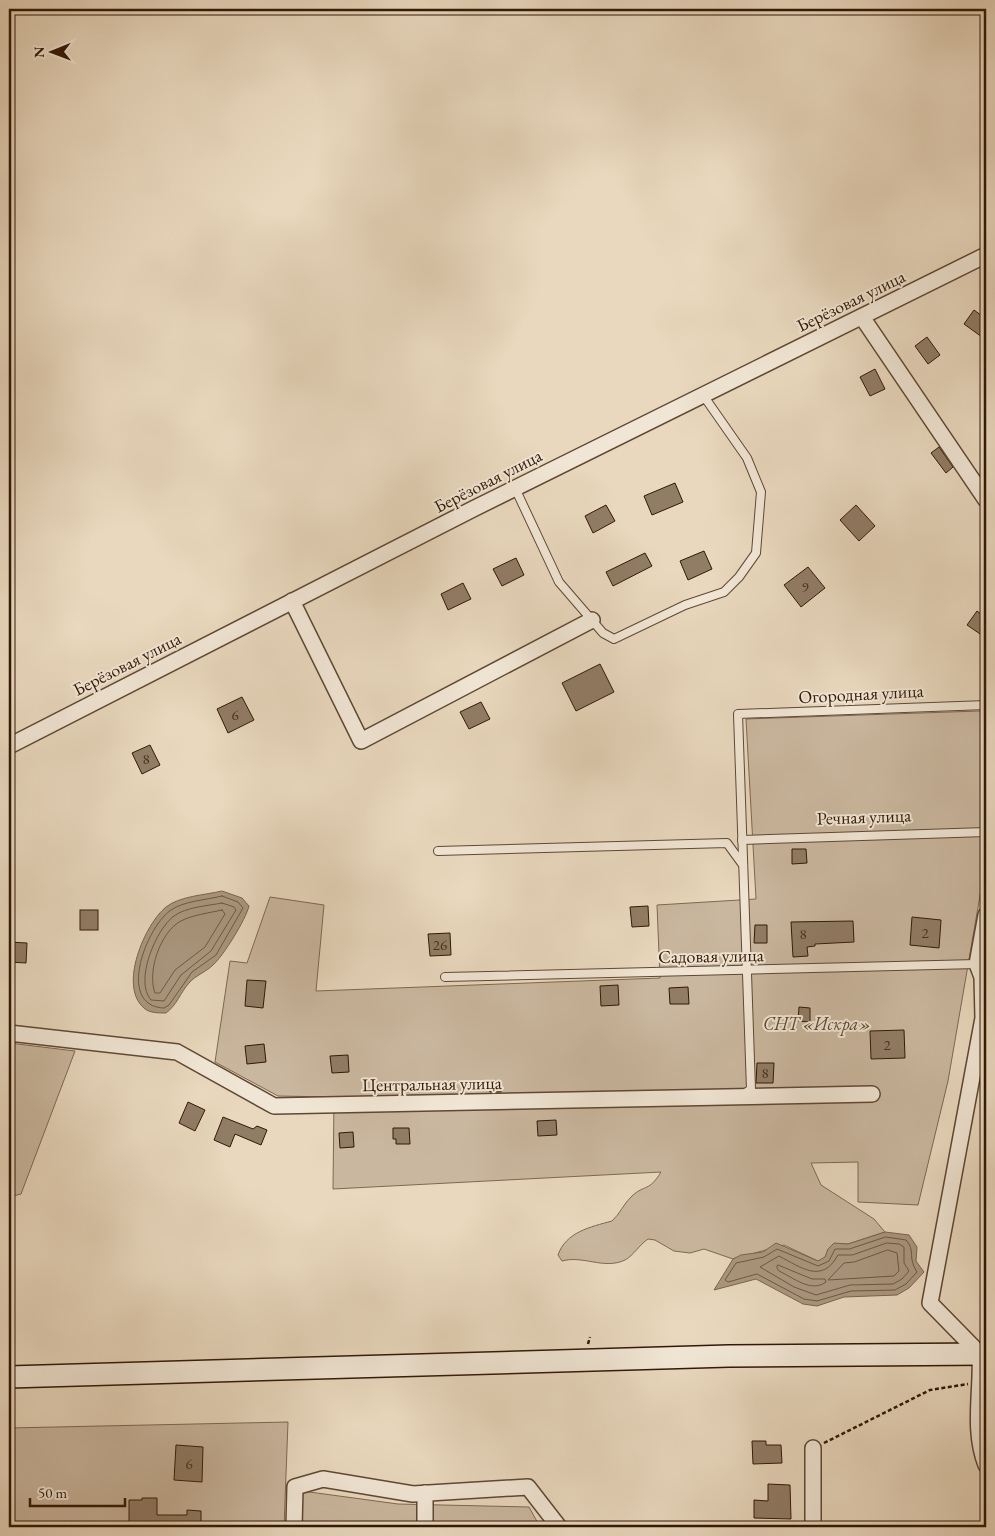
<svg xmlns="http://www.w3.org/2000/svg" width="995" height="1536" font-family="'EB Garamond',serif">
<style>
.green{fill:#cab79f;stroke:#7e6852}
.water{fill:#aa977f;stroke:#7a644f}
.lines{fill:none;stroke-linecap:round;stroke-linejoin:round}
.shore{stroke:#6e5842;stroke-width:1}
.building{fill:#917c66;stroke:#311806}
.service-casing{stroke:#5f4834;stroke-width:10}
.minor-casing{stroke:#5f4834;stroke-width:18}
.secondary-casing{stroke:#311806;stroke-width:24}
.path{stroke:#311806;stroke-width:2.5;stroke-dasharray:4 2.5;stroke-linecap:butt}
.service{stroke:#f1e6d5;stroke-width:8}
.minor{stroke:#f1e6d5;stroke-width:15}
.secondary{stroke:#f1e6d5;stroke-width:21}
.labels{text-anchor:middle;stroke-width:4;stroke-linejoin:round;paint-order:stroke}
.number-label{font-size:15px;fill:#49311e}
.street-label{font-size:18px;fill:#311806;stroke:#f1e6d5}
.park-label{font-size:18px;font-style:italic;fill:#5f4834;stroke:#f1e6d5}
</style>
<rect width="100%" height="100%" fill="#e9d8be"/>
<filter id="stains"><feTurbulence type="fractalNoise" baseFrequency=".004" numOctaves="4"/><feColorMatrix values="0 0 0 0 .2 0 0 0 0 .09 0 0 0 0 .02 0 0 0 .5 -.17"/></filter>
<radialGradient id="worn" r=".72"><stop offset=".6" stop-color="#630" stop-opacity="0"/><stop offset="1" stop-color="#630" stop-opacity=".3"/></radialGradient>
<!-- green -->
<g class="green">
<path d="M 979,711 L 986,714 L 986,861 L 948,1081 L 918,1205 L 858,1202 L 858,1162 L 811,1163 L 821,1185 L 874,1219 L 885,1232 L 848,1244 L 834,1244 L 828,1249 L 825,1258 L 818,1261 L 784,1245 L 733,1259 L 704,1249 L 690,1253 L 674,1251 L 655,1240 L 648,1239 C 639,1245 634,1255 625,1260 C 604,1270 583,1255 562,1261 L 558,1255 C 566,1232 590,1227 612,1221 C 620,1214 624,1203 632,1196 C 645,1184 649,1192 661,1172 L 333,1189 L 334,1097 L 278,1096 L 215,1062 L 230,961 L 247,963 L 270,897 L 324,905 L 316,991 L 660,978 L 657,905 L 756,899 L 746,719 Z"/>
<path d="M 9,1043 L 75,1051 L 21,1194 L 9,1197 Z"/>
<path d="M 288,1422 L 284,1527 L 9,1527 L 9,1428 Z"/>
<path d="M 302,1491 L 398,1504 L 529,1507 L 540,1527 L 301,1527 Z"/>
</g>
<!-- water -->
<g class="water">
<path d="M 222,891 L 242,898 L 249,906 C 246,919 224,955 213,965 C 206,972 196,975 189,983 C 180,993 177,1005 166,1013 C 158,1013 149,1013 144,1008 C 118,986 145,924 166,907 C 180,896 205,895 222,891 Z"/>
<path d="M 885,1232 L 909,1235 L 917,1247 L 916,1261 L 924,1272 L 909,1288 L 897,1295 L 844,1297 L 817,1306 L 803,1304 L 756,1279 L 714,1290 L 733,1259 L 741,1255 L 763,1252 L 776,1243 L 818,1261 L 825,1257 L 828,1249 L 834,1243 L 848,1244 Z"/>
</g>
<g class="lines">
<!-- shore -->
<g class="shore">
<path d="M 222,896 L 238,902 L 243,908 L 216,955 L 192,972 L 169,1005 L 164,1008 C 116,1006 146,927 171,910 C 184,901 206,900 222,896 Z"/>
<path d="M 222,903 L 234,907 L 236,910 L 211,951 L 181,975 L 164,1001 L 151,1000 C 134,981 156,929 174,916 C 186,907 207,906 222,903 Z"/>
<path d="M 222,910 L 225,914 L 205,947 L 175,970 L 160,993 L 155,993 C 147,972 160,932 181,921 C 192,915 209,913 222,910 Z"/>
<path d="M 886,1237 L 906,1240 C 916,1251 907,1257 917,1272 L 906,1284 L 895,1290 L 851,1291 L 817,1301 L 804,1299 L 757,1274 L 728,1282 L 725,1280 L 736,1263 L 764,1257 L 777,1249 L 818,1266 L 829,1261 L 835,1249 L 849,1249 Z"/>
<path d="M 887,1243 L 899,1244 L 904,1247 L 904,1263 L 909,1271 L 902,1279 L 893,1284 L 850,1285 L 816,1295 L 794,1287 L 760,1267 L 779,1256 C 802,1268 822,1284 838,1255 L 852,1255 Z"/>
<path d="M 888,1250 L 897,1253 L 899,1271 L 894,1276 L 828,1280 L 844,1263 L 854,1262 Z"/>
<path d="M 778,1265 L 812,1279 L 825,1279 L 826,1282 C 811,1293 794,1278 779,1271 L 777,1268 Z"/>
</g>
</g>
<!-- building -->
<g class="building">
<path d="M 974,310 L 986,319 L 986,331 L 982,337 L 964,324 Z"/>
<path d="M 927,337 L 940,355 L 928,364 L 915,346 Z"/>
<path d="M 875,369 L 885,389 L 870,396 L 860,377 Z"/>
<path d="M 939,447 L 953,467 L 946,473 L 931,453 Z"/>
<path d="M 675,483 L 683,502 L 652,515 L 644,496 Z"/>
<path d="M 606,505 L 615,521 L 593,533 L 585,516 Z"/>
<path d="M 856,505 L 875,526 L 859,541 L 840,520 Z"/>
<path d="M 704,551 L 712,569 L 688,580 L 680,561 Z"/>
<path d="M 645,553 L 652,566 L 613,586 L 606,572 Z"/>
<path d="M 516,558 L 524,575 L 502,586 L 493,569 Z"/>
<path d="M 808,567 L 825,588 L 801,607 L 784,585 Z"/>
<path d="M 463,583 L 471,599 L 448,610 L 441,594 Z"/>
<path d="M 977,611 L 986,618 L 986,638 L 967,625 Z"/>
<path d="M 600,664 L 614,692 L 576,711 L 562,683 Z"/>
<path d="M 242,697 L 254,720 L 228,733 L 217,709 Z"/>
<path d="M 481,702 L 490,719 L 469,729 L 460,712 Z"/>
<path d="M 150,745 L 160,765 L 142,774 L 132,753 Z"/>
<path d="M 792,849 L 806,849 L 807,863 L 792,864 Z"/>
<path d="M 648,906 L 649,926 L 632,927 L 630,907 Z"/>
<rect x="80" y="910" width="18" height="20"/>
<path d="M 912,917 L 941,920 L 939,948 L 910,945 Z"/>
<path d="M 853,921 L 854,942 L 815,944 L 815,946 L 807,947 L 808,956 L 793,957 L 791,922 Z"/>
<path d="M 755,925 L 767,925 L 767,943 L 754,943 Z"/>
<path d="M 450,933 L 451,955 L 430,956 L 428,934 Z"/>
<path d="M 9,942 L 27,943 L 26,963 L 9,962 Z"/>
<path d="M 247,980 L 266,981 L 263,1008 L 245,1006 Z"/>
<path d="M 618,985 L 619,1005 L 601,1006 L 600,986 Z"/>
<path d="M 688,987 L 689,1004 L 670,1004 L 669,988 Z"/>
<path d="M 799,1007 L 810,1008 L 810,1022 L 798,1021 Z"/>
<path d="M 904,1030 L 905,1058 L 871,1059 L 870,1031 Z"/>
<path d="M 264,1044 L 266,1062 L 247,1064 L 245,1046 Z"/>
<path d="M 348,1055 L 349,1072 L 332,1073 L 330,1056 Z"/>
<path d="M 757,1063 L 774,1063 L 773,1083 L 756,1083 Z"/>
<path d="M 489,1081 L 501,1081 L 501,1092 L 490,1092 Z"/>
<path d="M 188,1102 L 205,1110 L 195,1131 L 179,1123 Z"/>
<path d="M 223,1117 L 253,1129 L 257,1126 L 267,1130 L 261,1145 L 235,1134 L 230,1147 L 214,1140 Z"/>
<path d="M 556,1120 L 557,1135 L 538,1136 L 537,1121 Z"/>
<path d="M 393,1128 L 409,1128 L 410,1144 L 396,1144 L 396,1139 L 393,1139 Z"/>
<path d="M 353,1132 L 354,1147 L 340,1148 L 339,1133 Z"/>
<path d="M 752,1441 L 766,1441 L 766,1445 L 781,1445 L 782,1463 L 753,1464 Z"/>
<path d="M 176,1445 L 203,1447 L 202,1482 L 174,1480 Z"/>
<path d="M 768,1484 L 790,1485 L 791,1519 L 754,1518 L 754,1500 L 768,1501 Z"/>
<path d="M 142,1498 L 157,1498 L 157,1515 L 187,1515 L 187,1510 L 201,1511 L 201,1527 L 129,1527 L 129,1500 L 142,1500 Z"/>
</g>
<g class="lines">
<defs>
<g id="service">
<path d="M 515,488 L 559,582 L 603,633 L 614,639 L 685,605 L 724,592 L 739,577 L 756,553 L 761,492 L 747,458 L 703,395"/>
<path d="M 742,840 L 986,832"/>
<path d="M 438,851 L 727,843 L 743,865"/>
<path d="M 445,977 L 977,964"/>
<path d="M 744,1094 L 751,1089 L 738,714 L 986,705"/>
</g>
<g id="minor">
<path d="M 862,317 L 986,500"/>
<path d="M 292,601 L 361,741 L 592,620"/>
<path d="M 9,746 L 473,509 L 986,255"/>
<path d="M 986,915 L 977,964 L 982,977 L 983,1018 L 930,1303 L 980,1354 C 982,1392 972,1429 986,1465"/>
<path d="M 9,1033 L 177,1052 L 274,1106 L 872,1094"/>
<path d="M 294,1527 L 295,1487 L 323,1479 L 413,1494 L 528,1487 L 559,1527"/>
<path d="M 425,1527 L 425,1493"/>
<path d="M 813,1527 L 813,1448"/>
</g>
<path id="secondary" d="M 9,1377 L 729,1356 L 986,1354"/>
</defs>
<!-- service casing -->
<use href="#service" class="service-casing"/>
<!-- minor casing -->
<use href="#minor" class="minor-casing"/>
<!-- secondary casing -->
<use href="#secondary" class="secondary-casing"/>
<!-- path -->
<g class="path">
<path d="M 588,1344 L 590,1337"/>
<path d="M 824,1443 L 930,1390 L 968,1384"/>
</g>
<!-- service -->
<use href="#service" class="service"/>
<!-- minor -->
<use href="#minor" class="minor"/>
<!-- secondary -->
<use href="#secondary" class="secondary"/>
</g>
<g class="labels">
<!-- number labels -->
<g class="number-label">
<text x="805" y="592">9</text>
<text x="235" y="720">6</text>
<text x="146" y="764">8</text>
<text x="925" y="938">2</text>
<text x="803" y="939">8</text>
<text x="440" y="950">26</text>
<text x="887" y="1050">2</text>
<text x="765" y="1078">8</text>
<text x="189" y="1469">6</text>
</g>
<!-- street labels -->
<g class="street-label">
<text transform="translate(851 301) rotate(-26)" y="6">Берёзовая улица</text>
<text transform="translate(488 481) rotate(-27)" y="6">Берёзовая улица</text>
<text transform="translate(127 664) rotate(-27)" y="6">Берёзовая улица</text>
<text transform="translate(861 694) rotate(-3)" y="6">Огородная улица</text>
<text transform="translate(864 817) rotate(-2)" y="6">Речная улица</text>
<text transform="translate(711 956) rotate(-1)" y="6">Садовая улица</text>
<text transform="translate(432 1084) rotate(-1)" y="6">Центральная улица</text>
</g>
<!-- park labels -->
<g class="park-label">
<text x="817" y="1030">СНТ «Искра»</text>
</g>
</g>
<!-- margin -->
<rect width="995" height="1536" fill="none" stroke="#e9d8be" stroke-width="30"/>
<rect x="10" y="10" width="975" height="1516" fill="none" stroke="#311806" stroke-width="2.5"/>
<rect x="15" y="15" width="965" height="1506" fill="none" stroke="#311806"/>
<!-- north arrow -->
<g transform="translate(52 52) rotate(269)" stroke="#f1e6d5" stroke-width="4" paint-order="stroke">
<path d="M0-4L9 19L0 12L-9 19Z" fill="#311806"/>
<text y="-8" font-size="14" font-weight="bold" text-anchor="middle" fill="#311806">N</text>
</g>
<!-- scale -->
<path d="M30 1498v8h95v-8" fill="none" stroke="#311806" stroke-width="2.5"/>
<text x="38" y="1498" font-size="15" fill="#311806" stroke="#f1e6d5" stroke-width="4" paint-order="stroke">50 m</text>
<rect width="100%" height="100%" filter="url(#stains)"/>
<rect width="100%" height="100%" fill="url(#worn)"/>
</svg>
